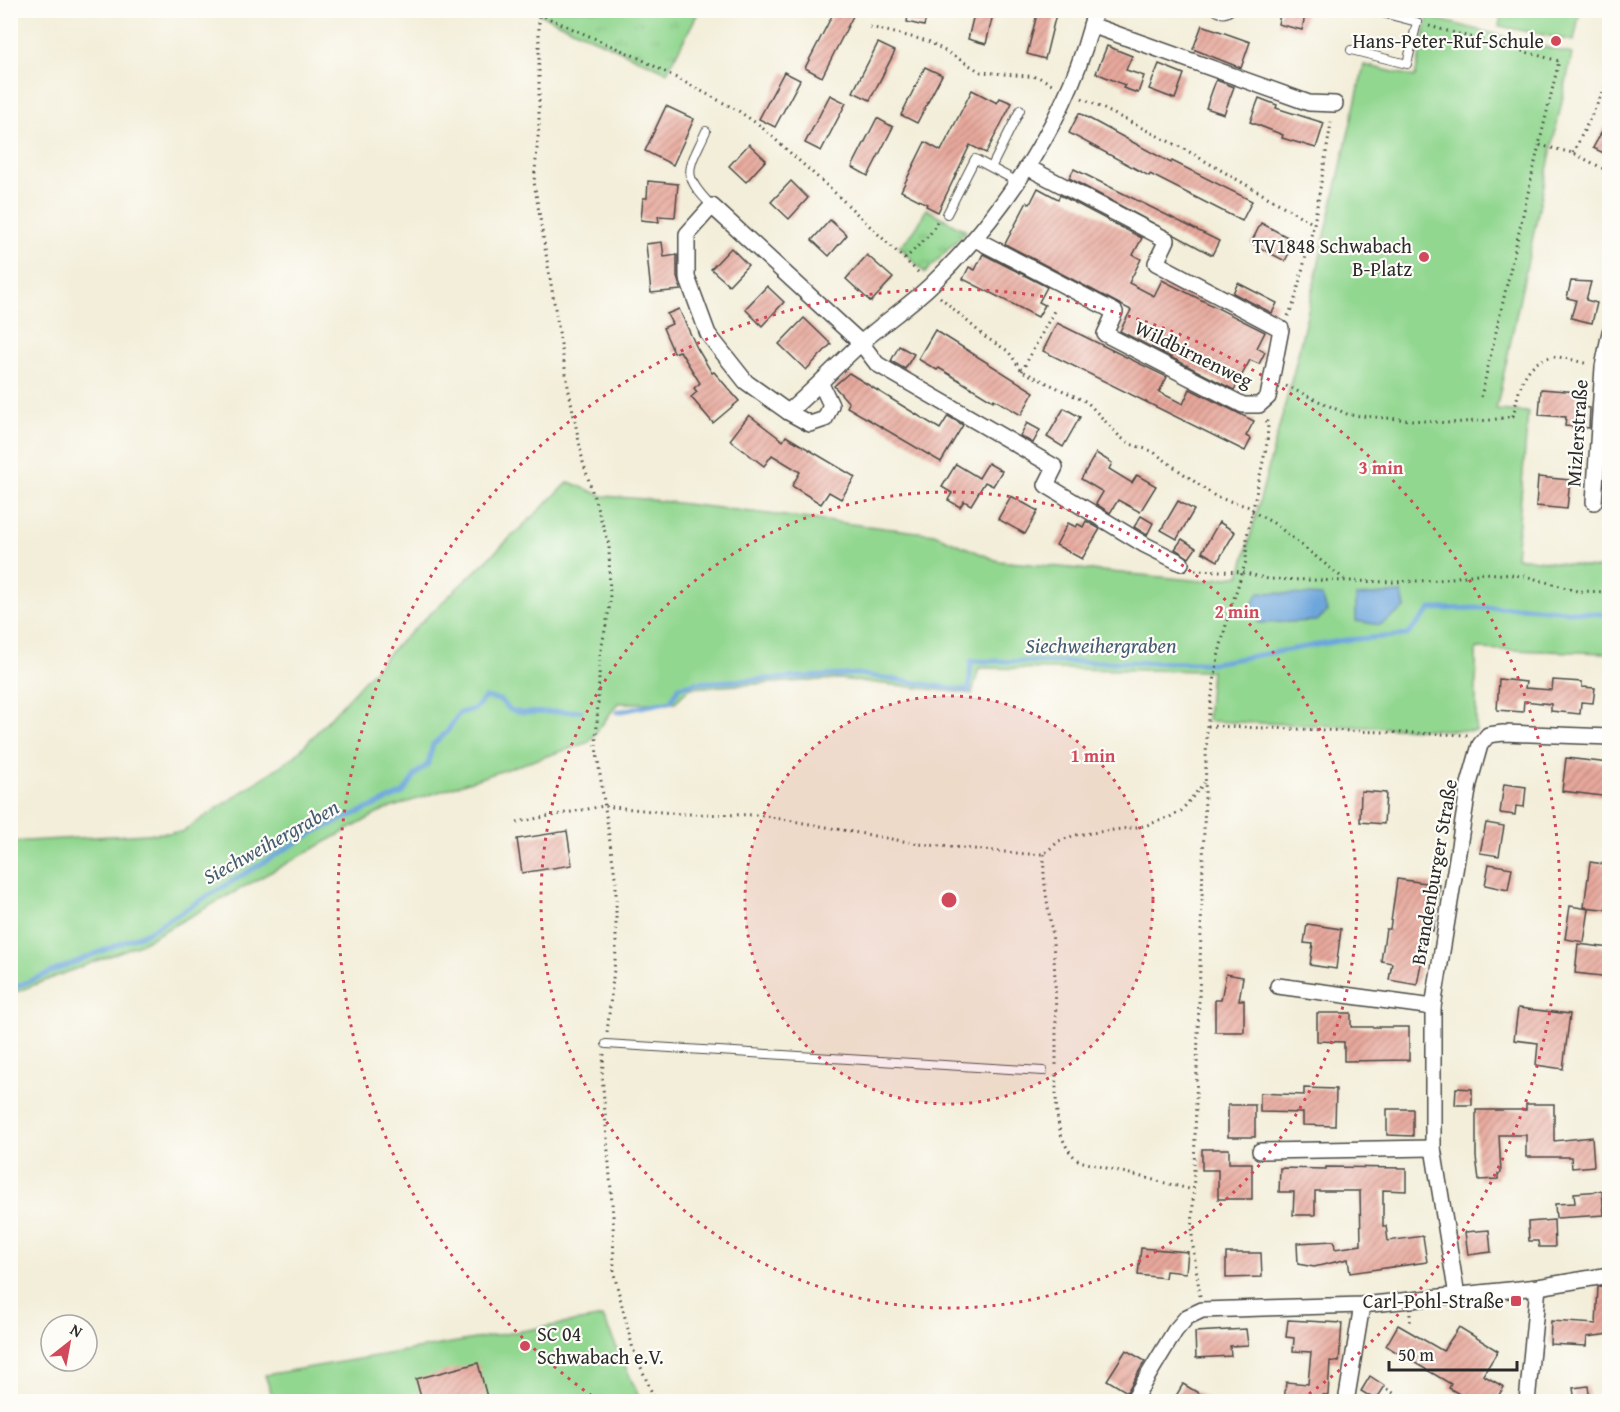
<svg xmlns="http://www.w3.org/2000/svg" width="1620" height="1412" font-family="'Gentium Book Plus',serif">
<style>
.green{fill:#92d790;stroke:#5e815e;stroke-width:1.5}
.park{fill:url(#park-tufts);stroke:#5e815e;stroke-width:1.5}
.water{fill:#6da6dc;stroke:#4c6884;stroke-width:1.5}
.lines{fill:none;stroke-linecap:round;stroke-linejoin:round}
.stream{stroke:#6da6dc;stroke-width:5}
.building{fill:url(#building-hatch)}
.lane-casing{stroke:#494845;stroke-width:10}
.street-casing{stroke:#494845;stroke-width:18}
.path{stroke:#494845;stroke-width:3;stroke-dasharray:1.5 4.5;stroke-linecap:butt}
.lane{stroke:#fff;stroke-width:8}
.street{stroke:#fff;stroke-width:15}
.ring{fill:none;stroke:#d1495b;stroke-width:3;stroke-dasharray:3 6}
.poi-dot{fill:#d1495b;stroke:#fdfcf7;stroke-width:2}
.labels{text-anchor:middle;stroke-width:4.5;stroke-linejoin:round;paint-order:stroke}
.poi-label{font-size:20px;fill:#2b2b2b;stroke:#fdfcf7;text-anchor:end}
.street-label{font-size:20px;fill:#2b2b2b;stroke:#fdfcf7}
.water-label{font-size:21px;font-style:italic;fill:#455c72;stroke:#fdfcf7}
.centre{fill:#d1495b;stroke:#fdfcf7;stroke-width:3}
.ring-label{font-size:18px;text-anchor:middle;font-weight:bold;fill:#d1495b;stroke:#fdfcf7;stroke-width:4.5;stroke-linejoin:round;paint-order:stroke}
</style>
<defs>
<pattern id="park-tufts" width="24" height="20" patternUnits="userSpaceOnUse" patternTransform="scale(1.5)"><rect width="24" height="20" fill="#92d790"/><path d="M3 7l-1-3M5 7V3M7 7l1-3M15 17l-1-3M17 17v-4M19 17l1-3" fill="none" stroke="#7eb97c"/></pattern>
<pattern id="building-hatch" width="6" height="6" patternUnits="userSpaceOnUse" patternTransform="scale(1.5)"><rect width="6" height="6" fill="#e8a89c"/><path d="M-1 1l2-2M0 6l6-6M5 7l2-2" fill="none" stroke="#bc897f"/></pattern>
</defs>
<rect width="100%" height="100%" fill="#fdfcf7"/>
<filter id="ink" filterUnits="userSpaceOnUse"><feTurbulence type="fractalNoise" baseFrequency=".0167" numOctaves="2"/><feDisplacementMap in="SourceGraphic" scale="12" xChannelSelector="R" yChannelSelector="G"/><feConvolveMatrix kernelMatrix="1 2 1 2 8 2 1 2 1" color-interpolation-filters="sRGB"/></filter>
<filter id="wash" filterUnits="userSpaceOnUse"><feTurbulence type="fractalNoise" baseFrequency=".008" numOctaves="4" result="noise"/><feDisplacementMap in="SourceGraphic" scale="24" xChannelSelector="R" yChannelSelector="G"/><feGaussianBlur stdDeviation="1.35" result="paint"/><feColorMatrix in="noise" values="0 0 0 0 0 0 0 0 0 0 0 0 0 0 0 0 0 1.4 0 .05"/><feComposite in="paint" operator="in"/></filter>
<g filter="url(#wash)">
<rect width="100%" height="100%" fill="#f3eed9"/>
<!-- green -->
<g class="green">
<path d="M 1502,11 L 1502,10 L 1580,11 L 1574,41 L 1499,26 Z"/>
<path d="M 1428,17 L 1572,54 L 1496,410 L 1528,412 L 1516,557 L 1609,570 L 1609,653 L 1476,649 L 1476,731 L 1207,721 L 1211,671 L 979,668 L 972,694 L 839,679 L 690,688 L 674,703 L 618,703 L 589,742 L 384,810 L 140,944 L 11,994 L 11,842 L 182,832 L 295,756 L 393,649 L 569,482 L 603,496 L 644,499 L 934,534 L 998,561 L 1202,581 L 1240,575 L 1295,367 L 1364,65 L 1415,77 Z"/>
<path d="M 603,1317 L 641,1401 L 274,1401 L 265,1375 Z"/>
</g>
<!-- park -->
<g class="park">
<path d="M 539,11 L 539,10 L 699,11 L 667,72 L 539,14 Z"/>
<path d="M 926,209 L 966,231 L 925,273 L 899,246 C 913,235 919,225 926,209 Z"/>
</g>
<!-- water -->
<g class="water">
<path d="M 1259,592 L 1322,596 L 1327,611 L 1317,621 L 1259,623 L 1250,608 Z"/>
<path d="M 1402,593 L 1405,608 L 1380,625 L 1356,621 L 1356,596 Z"/>
</g>
<g class="lines">
<!-- stream -->
<g class="stream">
<path d="M 617,712 L 671,701 L 679,687 L 696,683 L 858,674 L 969,691 L 971,661 L 1213,663 L 1345,640 L 1407,635 L 1431,609 L 1525,607 L 1610,615"/>
<path d="M 10,989 L 148,932 L 314,832 L 403,793 L 416,774 L 428,764 L 433,744 L 447,732 L 459,713 L 475,709 L 485,697 L 500,700 L 510,710 L 523,713 L 581,711"/>
</g>
</g>
<g id="blocks">
<!-- building -->
<g class="building">
<path d="M 835,10 L 856,10 L 822,77 L 805,68 Z"/>
<path d="M 909,10 L 928,10 L 924,26 L 907,22 Z"/>
<path d="M 975,10 L 994,10 L 986,44 L 968,39 Z"/>
<path d="M 1038,10 L 1057,10 L 1045,59 L 1027,54 Z"/>
<path d="M 1281,10 L 1306,10 L 1302,30 L 1278,24 Z"/>
<path d="M 1202,25 L 1250,42 L 1241,68 L 1193,49 Z"/>
<path d="M 878,43 L 895,51 L 870,100 L 853,92 Z"/>
<path d="M 1107,46 L 1132,56 L 1126,70 L 1144,76 L 1138,93 L 1123,88 L 1125,85 L 1096,73 Z"/>
<path d="M 1159,64 L 1184,74 L 1175,99 L 1149,89 Z"/>
<path d="M 925,67 L 942,75 L 917,123 L 901,115 Z"/>
<path d="M 784,72 L 800,80 L 775,127 L 759,119 Z"/>
<path d="M 1216,80 L 1234,87 L 1224,114 L 1206,108 Z"/>
<path d="M 972,90 L 997,103 L 1000,98 L 1012,103 L 986,153 L 970,145 L 938,212 L 926,206 L 927,204 L 901,191 L 925,142 L 941,151 Z"/>
<path d="M 830,95 L 846,103 L 821,151 L 805,143 Z"/>
<path d="M 1259,98 L 1277,105 L 1276,108 L 1324,123 L 1316,148 L 1282,138 L 1283,135 L 1250,122 Z"/>
<path d="M 666,106 L 694,119 L 673,165 L 645,151 Z"/>
<path d="M 1079,113 L 1171,163 L 1172,161 L 1252,201 L 1242,221 L 1150,174 L 1149,176 L 1069,133 Z"/>
<path d="M 1610,117 L 1610,156 L 1593,148 Z"/>
<path d="M 877,118 L 893,127 L 868,176 L 852,167 Z"/>
<path d="M 749,144 L 766,160 L 746,182 L 729,166 Z"/>
<path d="M 1074,169 L 1219,241 L 1212,255 L 1069,178 Z"/>
<path d="M 648,181 L 678,184 L 675,217 L 658,216 L 659,222 L 641,220 L 643,198 L 647,198 Z"/>
<path d="M 791,181 L 808,198 L 789,219 L 771,202 Z"/>
<path d="M 1038,188 L 1058,199 L 1060,195 L 1142,238 L 1133,255 L 1141,259 L 1129,283 L 1154,296 L 1162,280 L 1265,332 L 1257,348 L 1265,352 L 1259,364 L 1250,360 L 1234,390 L 1120,331 L 1131,310 L 1005,244 L 1027,202 L 1030,204 Z"/>
<path d="M 830,220 L 847,235 L 829,256 L 812,240 Z"/>
<path d="M 1261,223 L 1295,241 L 1285,261 L 1251,243 Z"/>
<path d="M 662,242 L 664,257 L 677,255 L 677,277 L 681,290 L 651,293 L 646,244 Z"/>
<path d="M 731,248 L 748,265 L 729,285 L 711,269 Z"/>
<path d="M 983,254 L 1047,287 L 1039,302 L 1045,305 L 1038,317 L 963,279 L 969,267 L 975,270 Z"/>
<path d="M 867,255 L 893,278 L 871,302 L 846,279 Z"/>
<path d="M 1571,281 L 1591,282 L 1586,300 L 1597,303 L 1592,323 L 1571,318 L 1576,300 L 1567,298 Z"/>
<path d="M 1238,283 L 1277,303 L 1272,313 L 1233,293 Z"/>
<path d="M 767,286 L 784,302 L 762,326 L 745,309 Z"/>
<path d="M 679,309 L 697,348 L 712,373 L 714,372 L 739,401 L 713,423 L 691,397 L 697,392 L 694,388 L 700,383 L 680,351 L 674,353 L 663,328 L 672,324 L 667,314 Z"/>
<path d="M 804,318 L 831,344 L 806,370 L 779,344 Z"/>
<path d="M 1057,323 L 1167,377 L 1159,392 L 1183,404 L 1190,389 L 1254,421 L 1246,436 L 1251,439 L 1245,451 L 1043,351 Z"/>
<path d="M 935,330 L 1034,392 L 1021,415 L 994,399 L 993,401 L 939,368 L 937,370 L 918,359 Z"/>
<path d="M 899,346 L 914,354 L 905,369 L 891,361 Z"/>
<path d="M 849,373 L 940,429 L 948,416 L 963,425 L 941,462 L 847,407 L 849,403 L 834,386 Z"/>
<path d="M 1541,389 L 1578,392 L 1577,407 L 1590,408 L 1589,428 L 1565,426 L 1566,417 L 1539,415 Z"/>
<path d="M 1064,408 L 1080,417 L 1063,447 L 1047,437 Z"/>
<path d="M 749,415 L 783,441 L 786,436 L 855,477 L 841,499 L 829,492 L 821,504 L 792,486 L 800,472 L 772,455 L 764,466 L 730,440 Z"/>
<path d="M 1027,423 L 1040,430 L 1033,443 L 1020,436 Z"/>
<path d="M 1096,453 L 1112,463 L 1109,469 L 1132,483 L 1137,475 L 1156,486 L 1140,512 L 1118,500 L 1110,513 L 1096,504 L 1103,492 L 1081,479 Z"/>
<path d="M 988,463 L 1002,471 L 993,486 L 985,482 L 971,505 L 964,501 L 960,507 L 948,500 L 952,493 L 942,487 L 956,464 L 979,478 Z"/>
<path d="M 1538,477 L 1570,480 L 1567,509 L 1536,506 Z"/>
<path d="M 1011,496 L 1038,511 L 1025,534 L 998,519 Z"/>
<path d="M 1178,501 L 1194,510 L 1177,539 L 1161,530 Z"/>
<path d="M 1141,516 L 1153,523 L 1147,535 L 1134,527 Z"/>
<path d="M 1086,521 L 1100,529 L 1082,559 L 1056,545 L 1068,523 L 1076,527 L 1078,524 L 1083,527 Z"/>
<path d="M 1219,522 L 1235,532 L 1218,561 L 1202,552 Z"/>
<path d="M 1182,539 L 1196,548 L 1189,558 L 1175,549 Z"/>
<path d="M 1499,679 L 1526,682 L 1525,688 L 1552,690 L 1553,680 L 1582,682 L 1582,687 L 1595,688 L 1593,703 L 1581,702 L 1580,714 L 1551,711 L 1551,704 L 1524,701 L 1523,712 L 1497,710 Z"/>
<path d="M 1566,758 L 1609,763 L 1607,781 L 1610,782 L 1610,797 L 1562,791 Z"/>
<path d="M 1504,784 L 1526,787 L 1524,807 L 1516,806 L 1515,815 L 1500,813 Z"/>
<path d="M 1361,791 L 1386,793 L 1384,824 L 1360,822 Z"/>
<path d="M 1486,823 L 1504,826 L 1499,856 L 1480,853 Z"/>
<path d="M 567,831 L 572,865 L 522,873 L 517,839 Z"/>
<path d="M 1590,862 L 1610,865 L 1610,910 L 1584,907 Z"/>
<path d="M 1489,864 L 1512,868 L 1508,890 L 1485,885 Z"/>
<path d="M 1397,879 L 1440,885 L 1433,931 L 1427,930 L 1417,985 L 1389,980 L 1392,963 L 1381,961 L 1386,929 L 1390,929 Z"/>
<path d="M 1570,906 L 1589,909 L 1584,942 L 1565,939 Z"/>
<path d="M 1307,924 L 1341,929 L 1336,969 L 1310,965 L 1313,944 L 1304,943 Z"/>
<path d="M 1578,944 L 1610,948 L 1610,977 L 1575,973 Z"/>
<path d="M 1226,974 L 1243,977 L 1239,1000 L 1244,1000 L 1244,1032 L 1215,1032 L 1215,1000 L 1221,1000 Z"/>
<path d="M 1518,1008 L 1570,1014 L 1563,1069 L 1536,1065 L 1538,1043 L 1514,1040 Z"/>
<path d="M 1317,1013 L 1351,1013 L 1351,1027 L 1409,1027 L 1409,1060 L 1344,1061 L 1344,1042 L 1317,1041 Z"/>
<path d="M 1304,1088 L 1336,1089 L 1335,1126 L 1303,1125 L 1303,1113 L 1260,1112 L 1260,1093 L 1304,1095 Z"/>
<path d="M 1456,1088 L 1472,1089 L 1472,1105 L 1455,1105 Z"/>
<path d="M 1526,1104 L 1554,1104 L 1554,1141 L 1592,1137 L 1594,1166 L 1572,1168 L 1571,1157 L 1526,1157 L 1526,1135 L 1499,1135 L 1501,1173 L 1498,1174 L 1498,1179 L 1479,1180 L 1476,1157 L 1476,1110 L 1526,1110 Z"/>
<rect x="1228" y="1105" width="27" height="32"/>
<path d="M 1387,1109 L 1413,1109 L 1413,1136 L 1387,1135 Z"/>
<path d="M 1202,1149 L 1229,1149 L 1229,1163 L 1252,1163 L 1252,1199 L 1218,1199 L 1218,1170 L 1202,1170 Z"/>
<path d="M 1326,1167 L 1406,1168 L 1406,1191 L 1383,1190 L 1383,1226 L 1386,1226 L 1388,1241 L 1423,1236 L 1427,1262 L 1350,1273 L 1348,1259 L 1314,1267 L 1298,1264 L 1297,1243 L 1334,1241 L 1335,1249 L 1361,1245 L 1360,1191 L 1315,1191 L 1315,1215 L 1293,1215 L 1294,1192 L 1279,1192 L 1280,1168 L 1326,1169 Z"/>
<path d="M 1602,1191 L 1604,1215 L 1556,1218 L 1555,1204 L 1575,1203 L 1574,1193 Z"/>
<path d="M 1554,1220 L 1555,1247 L 1539,1247 L 1538,1241 L 1529,1241 L 1528,1222 Z"/>
<path d="M 1489,1230 L 1491,1252 L 1468,1255 L 1465,1232 Z"/>
<path d="M 1141,1248 L 1188,1252 L 1186,1273 L 1166,1271 L 1165,1278 L 1138,1275 Z"/>
<path d="M 1226,1253 L 1261,1253 L 1262,1277 L 1226,1278 Z"/>
<path d="M 1610,1285 L 1610,1334 L 1587,1337 L 1586,1346 L 1550,1344 L 1551,1321 L 1596,1324 L 1598,1287 Z"/>
<path d="M 1288,1320 L 1342,1323 L 1339,1362 L 1330,1361 L 1328,1395 L 1323,1395 L 1322,1401 L 1284,1401 L 1286,1382 L 1308,1384 L 1311,1352 L 1293,1351 L 1294,1338 L 1286,1337 Z"/>
<path d="M 1398,1325 L 1443,1351 L 1459,1327 L 1498,1351 L 1483,1375 L 1504,1387 L 1495,1401 L 1471,1401 L 1449,1388 L 1451,1384 L 1386,1346 Z"/>
<path d="M 1246,1329 L 1248,1345 L 1230,1346 L 1231,1356 L 1196,1358 L 1195,1332 Z"/>
<path d="M 1126,1350 L 1145,1361 L 1127,1392 L 1107,1380 Z"/>
<path d="M 478,1363 L 488,1401 L 422,1401 L 416,1379 Z"/>
<path d="M 1370,1376 L 1385,1386 L 1376,1400 L 1361,1391 Z"/>
<path d="M 1183,1384 L 1212,1401 L 1173,1401 Z"/>
<path d="M 1588,1386 L 1590,1401 L 1575,1401 L 1573,1388 Z"/>
</g>
</g>
</g>
<g filter="url(#ink)">
<use href="#blocks" fill-opacity="0" stroke="#494845" stroke-width="1.5"/>
<g class="lines">
<defs>
<g id="lane">
<path d="M 1215,10 C 1221,15 1226,14 1231,10"/>
<path d="M 1351,50 L 1407,64 L 1417,22 L 1371,10"/>
<path d="M 706,131 C 689,169 679,173 712,206"/>
<path d="M 992,166 L 1020,110"/>
<path d="M 947,214 L 975,159 L 1018,182"/>
<path d="M 606,1044 L 1043,1071"/>
</g>
<g id="street">
<path d="M 1091,25 L 1309,103 L 1335,104"/>
<path d="M 975,239 L 1115,312 L 1105,334 L 1243,405 L 1259,405 L 1268,397 L 1281,329 L 1156,263 L 1167,240 L 1027,167"/>
<path d="M 821,384 L 831,405 L 825,419 L 810,424 L 788,412 L 746,382 L 708,334 L 687,277 L 687,234 L 712,206 L 861,343 L 877,364 L 1055,467 L 1046,485 L 1145,545 L 1181,563"/>
<path d="M 788,412 C 814,390 836,366 861,343 C 883,323 909,306 931,285 C 1005,213 1072,113 1095,10"/>
<path d="M 1594,502 L 1603,367 L 1610,332"/>
<path d="M 1278,986 L 1433,1007"/>
<path d="M 1260,1151 L 1433,1148"/>
<path d="M 1457,1296 L 1433,1148 L 1433,1007 L 1469,784 L 1480,745 L 1488,735 L 1503,733 L 1610,737"/>
<path d="M 1132,1402 L 1175,1331 L 1187,1317 L 1202,1310 L 1362,1305 L 1538,1287 L 1610,1275"/>
<path d="M 1346,1402 L 1362,1305"/>
<path d="M 1527,1402 L 1538,1287"/>
</g>
</defs>
<!-- lane casing -->
<use href="#lane" class="lane-casing"/>
<!-- street casing -->
<use href="#street" class="street-casing"/>
<!-- path -->
<g class="path">
<path d="M 539,10 L 539,126 L 534,182 L 568,386 L 583,462 L 609,545 L 610,605 L 600,655 L 596,747 L 616,883 L 616,951 L 607,1033"/>
<path d="M 539,14 L 637,57 L 737,110 L 759,125 L 832,190 L 920,274"/>
<path d="M 1429,26 L 1559,61 L 1539,145 L 1573,153 L 1610,172"/>
<path d="M 870,27 L 928,41 L 981,72 L 1038,77 L 1054,85"/>
<path d="M 1082,98 L 1186,150 L 1314,224"/>
<path d="M 1573,153 L 1605,88 L 1610,85"/>
<path d="M 905,259 L 930,234 L 938,220"/>
<path d="M 940,297 L 985,337 L 1008,351 L 1022,371 L 1087,402 L 1120,437 L 1130,444 L 1152,451 L 1216,497 L 1253,508"/>
<path d="M 1288,316 L 1294,303 L 1314,224 L 1332,118"/>
<path d="M 1022,371 L 1055,309"/>
<path d="M 1286,386 L 1349,415 L 1449,423 L 1491,420 L 1513,416 C 1519,392 1522,362 1552,357 C 1563,356 1578,362 1589,364"/>
<path d="M 1481,397 L 1539,145"/>
<path d="M 1252,511 L 1275,524 L 1344,579"/>
<path d="M 1195,570 L 1242,572 L 1268,579 L 1393,582 L 1439,580 L 1484,573 L 1525,576 L 1577,591 L 1610,592"/>
<path d="M 1208,726 L 1468,735"/>
<path d="M 517,822 L 604,806 L 681,814 L 760,815 L 919,844 L 1027,854 L 1044,854 L 1059,841 L 1076,835 L 1144,826 L 1170,817 L 1181,811 L 1204,783"/>
<path d="M 1044,854 C 1042,884 1050,912 1053,942 C 1056,984 1056,1026 1056,1068"/>
<path d="M 604,1054 L 602,1074 L 613,1216 L 614,1274 L 633,1349 L 656,1402"/>
<path d="M 1056,1075 C 1056,1104 1054,1142 1079,1161 L 1193,1190"/>
<path d="M 1200,1296 L 1192,1239 L 1207,726 L 1218,657 L 1228,617 L 1246,561 L 1247,536 L 1267,443 L 1268,424 L 1265,417"/>
<path d="M 1410,1314 L 1410,1323"/>
<path d="M 1387,1389 L 1408,1402"/>
</g>
<!-- lane -->
<use href="#lane" class="lane"/>
<!-- street -->
<use href="#street" class="street"/>
</g>
</g>
<!-- distance rings -->
<circle cx="949" cy="900" r="204" fill="#d1495b" fill-opacity=".12"/>
<g class="ring">
<circle cx="949" cy="900" r="204"/>
<circle cx="949" cy="900" r="408"/>
<path d="M599 1401A611 611 0 1 1 1299 1401"/>
</g>
<!-- markers -->
<g class="poi-dot">
<circle cx="1556" cy="41" r="6"/>
<circle cx="1424" cy="257" r="6"/>
<rect x="1510" y="1295" width="12" height="12" rx="3"/>
<circle cx="525" cy="1346" r="6"/>
</g>
<g class="labels">
<!-- poi labels -->
<g class="poi-label">
<text x="1544" y="48">Hans-Peter-Ruf-Schule</text>
<text x="1412" y="253">TV1848 Schwabach<tspan x="1412" dy="23">B-Platz</tspan></text>
<text x="1504" y="1308">Carl-Pohl-Straße</text>
<text x="537" y="1341" text-anchor="start">SC 04<tspan x="537" dy="23">Schwabach e.V.</tspan></text>
</g>
<!-- street labels -->
<g class="street-label">
<text transform="translate(1194 354) rotate(26)" y="7">Wildbirnenweg</text>
<text transform="translate(1577 433) rotate(-86)" y="7">Mizlerstraße</text>
<text transform="translate(1434 872) rotate(-80)" y="7">Brandenburger Straße</text>
</g>
<!-- water labels -->
<g class="water-label">
<text x="1101" y="653">Siechweihergraben</text>
<text transform="translate(271 842) rotate(-29)" y="7">Siechweihergraben</text>
</g>
</g>
<circle cx="949" cy="900" r="9" class="centre"/>
<g class="ring-label">
<text x="1381" y="474">3 min</text>
<text x="1237" y="618">2 min</text>
<text x="1093" y="762">1 min</text>
</g>
<!-- margin -->
<rect width="1620" height="1412" fill="none" stroke="#fdfcf7" stroke-width="36"/>
<!-- north arrow -->
<g transform="translate(69 1343) rotate(31)"><circle r="28" fill="#fdfcf7" stroke="#a9a8a5" stroke-width="1.5"/>
<path d="M0-4.5L10 22L0 15L-10 22Z" fill="#d1495b"/>
<text y="-9" font-size="16" font-weight="bold" text-anchor="middle" fill="#2b2b2b">N</text>
</g>
<!-- scale -->
<path d="M1389 1361v9h128v-9" fill="none" stroke="#2b2b2b" stroke-width="3"/>
<text x="1398" y="1361" font-size="18" fill="#2b2b2b" stroke="#fdfcf7" stroke-width="4.5" paint-order="stroke">50 m</text>
</svg>
